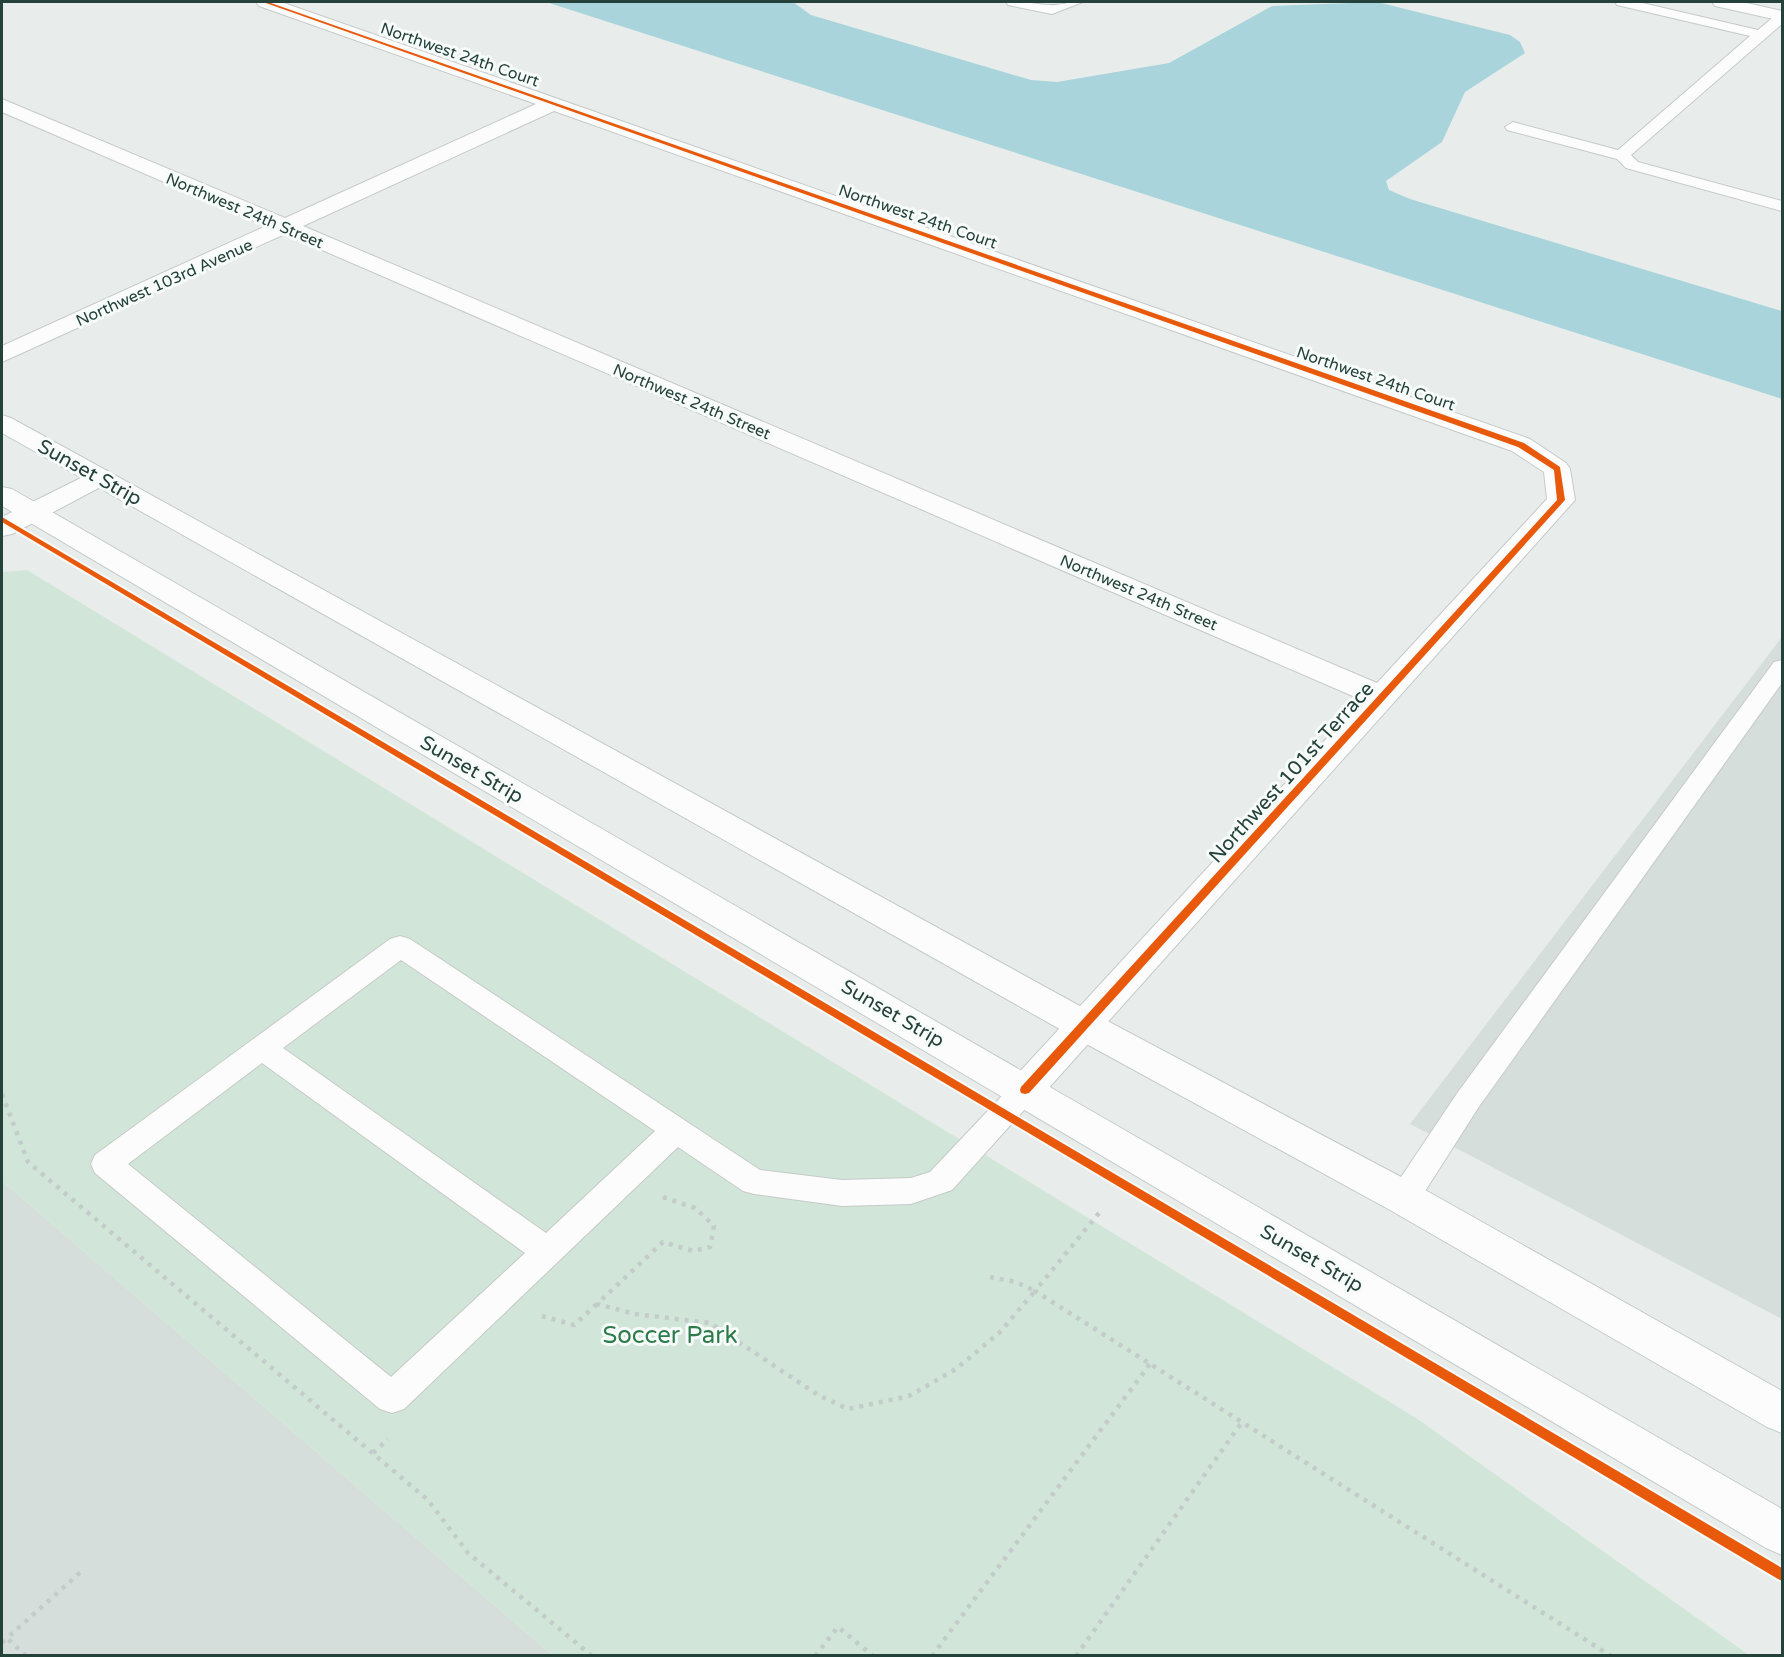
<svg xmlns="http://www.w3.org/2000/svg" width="1784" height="1657" font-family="'Varela Round',sans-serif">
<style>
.built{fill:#d6dedb}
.green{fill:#d1e6d8}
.water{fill:#a9d4db}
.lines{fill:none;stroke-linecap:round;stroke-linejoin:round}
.lane-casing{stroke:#c5cac8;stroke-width:2}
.street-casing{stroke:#c5cac8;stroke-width:2}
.secondary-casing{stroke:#c3cbc8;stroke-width:2}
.path{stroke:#c3ccca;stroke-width:4.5;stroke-dasharray:4 6;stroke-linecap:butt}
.lane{fill:#fcfcfc;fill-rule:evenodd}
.street{fill:#fcfcfc;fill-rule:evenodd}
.secondary{fill:#fcfcfc;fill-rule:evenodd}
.cycleway-casing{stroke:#f7fbf9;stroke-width:4}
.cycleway{fill:#e8590c;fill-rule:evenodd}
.labels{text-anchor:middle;stroke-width:6;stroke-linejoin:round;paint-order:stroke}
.far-street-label{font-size:16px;fill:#24423a;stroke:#f7fbf9}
.street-label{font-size:20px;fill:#24423a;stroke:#f7fbf9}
.near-park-label{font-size:24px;fill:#2d7a4b;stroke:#f7fbf9}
</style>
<rect width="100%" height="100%" fill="#e8edeb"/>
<!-- built -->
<g class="built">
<path d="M 1782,637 L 1782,1319 L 1410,1124 Z"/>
<path d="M 2,1181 L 552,1655 L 2,1655 Z"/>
</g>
<!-- green -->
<path class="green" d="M 27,570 L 1416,1418 L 1749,1655 L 552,1655 L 2,1181 L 2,572 Z"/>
<!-- water -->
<path class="water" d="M 546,2 L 793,2 L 811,15 L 1031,80 L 1057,82 L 1169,63 L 1272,6 L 1377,2 L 1510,35 L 1520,42 L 1525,53 L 1465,92 L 1442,142 L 1386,181 L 1389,190 L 1410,199 L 1782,311 L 1782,399 Z"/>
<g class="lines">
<defs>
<g id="lane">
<path d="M 1006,2 C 1021,0 1035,5 1050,5 C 1060,6 1070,1 1083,2 L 1052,14 L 1008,5 Z"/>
<path d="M 1615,2 L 1638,2 L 1758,30 L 1777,14 L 1782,13 L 1782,24 L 1631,155 L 1638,162 L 1782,201 L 1782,211 L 1626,168 L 1617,159 L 1507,130 L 1505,127 L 1513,122 L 1618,150 L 1750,36 L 1617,5 Z"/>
<path d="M 1782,660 L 1782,683 L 1478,1108 L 1415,1207 L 1404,1211 L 1393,1207 L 1389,1198 L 1393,1189 L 1458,1092 L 1774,662 Z"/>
<path d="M 400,936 L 410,939 L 760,1170 L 842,1180 L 911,1178 L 930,1172 L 1015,1082 L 1025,1079 L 1035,1082 L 1040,1090 L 1035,1098 L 952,1190 L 911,1204 L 842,1206 L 754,1194 L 743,1191 L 678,1147 L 404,1409 L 392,1413 L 380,1409 L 95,1173 L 91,1164 L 95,1155 L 390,939 ZM 401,960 L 655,1131 L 546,1233 L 283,1048 ZM 262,1063 L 525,1253 L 391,1377 L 128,1164 Z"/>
</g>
<g id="street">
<path d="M 256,2 L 281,2 L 1530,439 L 1566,463 L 1570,469 L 1575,500 L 1038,1100 L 1025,1105 L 1012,1100 L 1006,1090 L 1012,1080 L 1362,700 L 285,234 L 2,362 L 2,346 L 266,226 L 2,112 L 2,99 L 285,218 L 536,104 L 259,6 ZM 554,111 L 1512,451 L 1544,472 L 1547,499 L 1377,683 L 303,226 Z"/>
<path d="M 1712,2 L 1742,2 L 1782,11 L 1782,21 L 1715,6 Z"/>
<path d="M 99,469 L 108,471 L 112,477 L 108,483 L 12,534 L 2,536 L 2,517 Z"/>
</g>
<g id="secondary">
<path d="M 2,415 L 11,418 L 1098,1016 L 1418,1186 L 1782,1391 L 1782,1433 L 1767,1427 L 1390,1210 L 1072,1036 L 2,433 Z"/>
<path d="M 2,487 L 12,489 L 1782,1509 L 1782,1555 L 1766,1548 L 2,506 Z"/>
</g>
</defs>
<!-- lane casing -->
<use href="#lane" class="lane-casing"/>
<!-- street casing -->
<use href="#street" class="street-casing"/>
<!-- secondary casing -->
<use href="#secondary" class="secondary-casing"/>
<!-- path -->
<g class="path">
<path d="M 2,1094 L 28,1162 L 428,1500 L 468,1553 L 592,1656"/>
<path d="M 663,1197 L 695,1208 L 714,1226 L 710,1247 L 693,1251 L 663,1242 L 597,1304 L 635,1314 L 710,1323 L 818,1395 L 848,1409 L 909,1396 L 956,1369 L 999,1333 L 1035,1291 L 1016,1282 L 990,1277"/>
<path d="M 1099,1213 L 1035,1291 L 1611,1656"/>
<path d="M 542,1316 L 574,1325 L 597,1304"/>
<path d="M 373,1453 L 388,1439"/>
<path d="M 2,1643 L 7,1638"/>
<path d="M 26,1656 L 7,1638 L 83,1570"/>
<path d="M 815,1656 L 838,1627 L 873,1656"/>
<path d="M 932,1656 L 1150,1364"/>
<path d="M 1076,1656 L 1242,1422"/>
</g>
<!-- lane -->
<use href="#lane" class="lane"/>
<!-- street -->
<use href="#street" class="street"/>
<!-- secondary -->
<use href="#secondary" class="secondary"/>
<defs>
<g id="cycleway">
<path d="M 263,2 L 268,2 L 1524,443 L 1560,467 L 1565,500 L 1029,1093 L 1025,1094 L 1021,1093 L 1020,1090 L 1021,1087 L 1557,500 L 1554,470 L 1518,447 Z"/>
<path d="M 2,517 L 1782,1568 L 1782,1581 L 1778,1579 L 2,522 Z"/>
</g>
</defs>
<!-- cycleway casing -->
<use href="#cycleway" class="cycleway-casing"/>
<!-- cycleway -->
<use href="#cycleway" class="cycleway"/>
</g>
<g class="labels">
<!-- far-street labels -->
<g class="far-street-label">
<text transform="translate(460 54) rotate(19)" y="6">Northwest 24th Court</text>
<text transform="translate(245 210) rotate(23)" y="6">Northwest 24th Street</text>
<text transform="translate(918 216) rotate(19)" y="6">Northwest 24th Court</text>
<text transform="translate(164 282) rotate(-24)" y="6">Northwest 103rd Avenue</text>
<text transform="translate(1376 378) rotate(19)" y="6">Northwest 24th Court</text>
<text transform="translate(692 401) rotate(23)" y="6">Northwest 24th Street</text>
<text transform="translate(1139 592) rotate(23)" y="6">Northwest 24th Street</text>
</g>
<!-- street labels -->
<g class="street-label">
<text transform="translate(90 472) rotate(29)" y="7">Sunset Strip</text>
<text transform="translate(472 769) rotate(30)" y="7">Sunset Strip</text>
<text transform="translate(1291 772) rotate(-48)" y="7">Northwest 101st Terrace</text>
<text transform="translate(893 1013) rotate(30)" y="7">Sunset Strip</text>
<text transform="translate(1312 1258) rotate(30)" y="7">Sunset Strip</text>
</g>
<!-- near-park labels -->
<g class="near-park-label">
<text x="670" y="1343">Soccer Park</text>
</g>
</g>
<!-- border -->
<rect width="1784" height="1657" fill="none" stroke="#24423a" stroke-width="6"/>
</svg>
